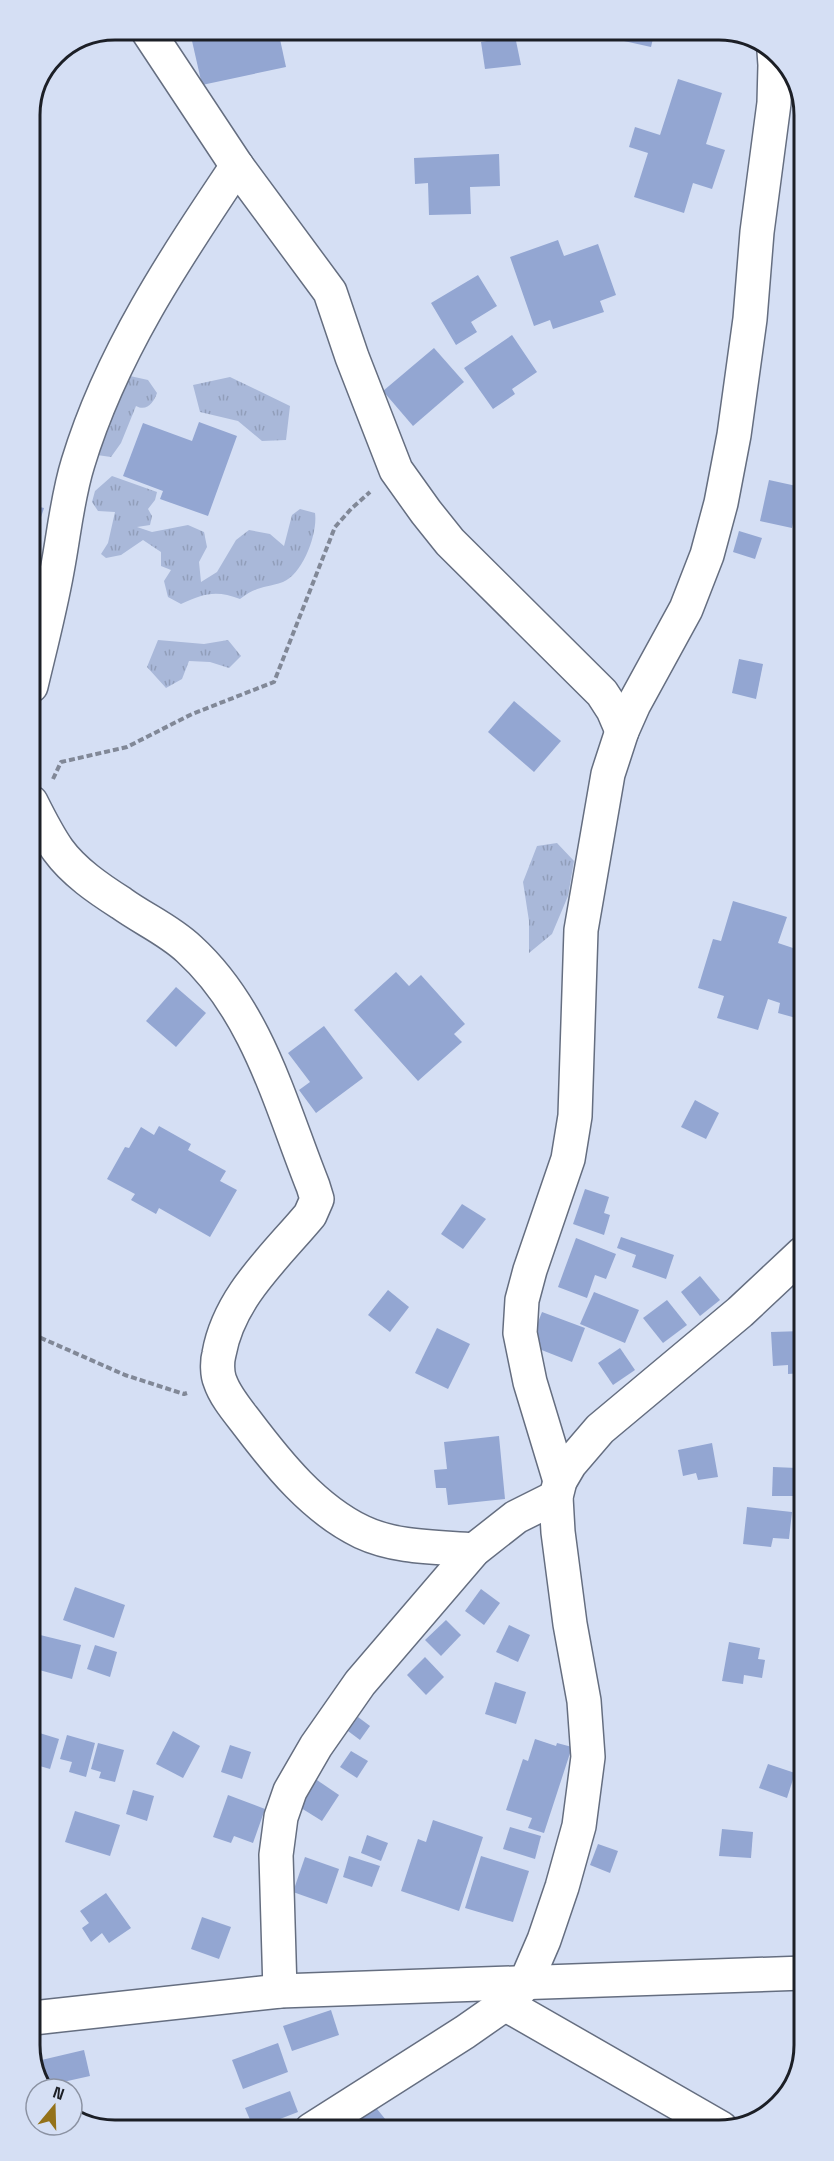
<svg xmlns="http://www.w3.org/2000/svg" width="834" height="2161" font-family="'Space Grotesk',sans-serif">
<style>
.park{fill:url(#park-tufts)}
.building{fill:#93a6d2}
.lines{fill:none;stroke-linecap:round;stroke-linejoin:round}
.minor-casing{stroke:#656e80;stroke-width:36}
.path{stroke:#818897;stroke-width:4;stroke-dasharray:6 3;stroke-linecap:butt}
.minor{stroke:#fff;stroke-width:33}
.rim{fill:none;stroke:#1c1f26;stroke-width:3}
</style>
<defs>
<pattern id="park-tufts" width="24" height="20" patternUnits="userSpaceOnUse" patternTransform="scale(1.5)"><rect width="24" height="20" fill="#a9b8d9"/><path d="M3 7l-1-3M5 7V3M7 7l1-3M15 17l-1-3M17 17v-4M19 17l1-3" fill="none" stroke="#919eba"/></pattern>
</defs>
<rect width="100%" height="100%" fill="#d5dff4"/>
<!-- park -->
<g class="park">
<path d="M 130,376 L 148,380 L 157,393 C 154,402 147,412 136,406 L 121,443 L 111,457 L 90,454 L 122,381 Z"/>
<path d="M 230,377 L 290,406 L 286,440 L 262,441 L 238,421 L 200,412 L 193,385 Z"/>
<path d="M 112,476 L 157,492 L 155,500 L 148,509 L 152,516 L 150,525 L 137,527 L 152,532 L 188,525 L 204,532 L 207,547 L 199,562 L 201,582 L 217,572 L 236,540 L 249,530 L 270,534 L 284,546 L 292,515 L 300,509 L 315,513 C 318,533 303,574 283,582 C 265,588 257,586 240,599 C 217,590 204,593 181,604 L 168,597 L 164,581 L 171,570 L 161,566 L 161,552 L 143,540 L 121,555 L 106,558 L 101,554 L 108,543 L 115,512 L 98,511 L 92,502 L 95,491 Z"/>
<path d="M 158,640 L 204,644 L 228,640 L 241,656 L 229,668 L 210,662 L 189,661 L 182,679 L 166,688 L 147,667 Z"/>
<path d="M 557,843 L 574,861 L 568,896 L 552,934 L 529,953 L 529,921 L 523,882 L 537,846 Z"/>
</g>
<!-- building -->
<g class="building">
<path d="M 198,30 L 278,30 L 286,67 L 202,85 L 190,32 Z"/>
<path d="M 516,30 L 578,30 L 577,39 L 515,36 Z"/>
<path d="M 608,30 L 655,30 L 651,47 L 606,37 Z"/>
<path d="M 515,36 L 521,65 L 485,69 L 481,42 Z"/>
<path d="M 678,79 L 722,93 L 706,144 L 725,150 L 712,189 L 693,183 L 684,213 L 634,197 L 648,153 L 629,147 L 635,127 L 660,135 Z"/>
<path d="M 499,154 L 500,186 L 470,187 L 471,214 L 429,215 L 428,183 L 415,184 L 414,158 Z"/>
<path d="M 558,240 L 564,256 L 598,244 L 616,295 L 600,301 L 604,312 L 553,329 L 550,320 L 534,326 L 510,257 Z"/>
<path d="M 478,275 L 497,306 L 471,322 L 477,332 L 456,345 L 431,303 Z"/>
<path d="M 512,335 L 537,372 L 512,389 L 515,394 L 493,409 L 464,368 Z"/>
<path d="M 434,348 L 464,382 L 413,426 L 383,391 Z"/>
<path d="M 199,422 L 237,436 L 208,516 L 160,499 L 163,491 L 123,476 L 143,423 L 192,441 Z"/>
<path d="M 769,480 L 801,487 L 792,528 L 760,521 Z"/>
<path d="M 31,505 L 44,508 L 35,536 L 31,535 Z"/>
<path d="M 739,531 L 762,538 L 755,559 L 733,552 Z"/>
<path d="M 739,659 L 763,664 L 756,699 L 732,693 Z"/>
<path d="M 514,701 L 561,741 L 534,772 L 488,732 Z"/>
<path d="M 733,901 L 787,917 L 778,943 L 802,951 L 802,1006 L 801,1005 L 796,1018 L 778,1013 L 780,1003 L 768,999 L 758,1030 L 717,1018 L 724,996 L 698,988 L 713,939 L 721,941 Z"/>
<path d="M 396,972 L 409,986 L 421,975 L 465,1024 L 454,1034 L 462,1042 L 418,1081 L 354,1010 Z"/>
<path d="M 176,987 L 206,1013 L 176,1047 L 146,1021 Z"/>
<path d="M 324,1026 L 363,1078 L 316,1113 L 299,1090 L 310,1082 L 288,1053 Z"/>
<path d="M 695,1100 L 719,1113 L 706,1139 L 681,1127 Z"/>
<path d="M 159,1126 L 191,1144 L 188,1150 L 226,1171 L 220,1181 L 237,1190 L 210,1237 L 159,1208 L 156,1214 L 131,1200 L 135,1194 L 107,1179 L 125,1147 L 129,1148 L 141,1127 L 154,1135 Z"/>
<path d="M 585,1189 L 609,1197 L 604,1213 L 610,1215 L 604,1235 L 573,1224 Z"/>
<path d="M 462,1204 L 486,1219 L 463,1249 L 441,1234 Z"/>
<path d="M 621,1237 L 674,1255 L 666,1279 L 632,1267 L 636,1255 L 617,1248 Z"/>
<path d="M 576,1238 L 616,1254 L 606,1279 L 595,1275 L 587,1298 L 558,1287 Z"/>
<path d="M 700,1276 L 720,1300 L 700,1316 L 681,1292 Z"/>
<path d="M 388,1290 L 409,1307 L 390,1332 L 368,1315 Z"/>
<path d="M 594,1292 L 639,1310 L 625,1343 L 580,1324 Z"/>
<path d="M 667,1300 L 687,1325 L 663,1343 L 643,1318 Z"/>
<path d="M 542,1312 L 585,1328 L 572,1362 L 529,1345 Z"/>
<path d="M 437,1328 L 470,1344 L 448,1389 L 415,1373 Z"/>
<path d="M 803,1331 L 803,1373 L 788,1374 L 788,1365 L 773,1366 L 771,1332 Z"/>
<path d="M 620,1348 L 635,1370 L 613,1385 L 598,1363 Z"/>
<path d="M 795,1432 L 803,1432 L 803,1457 L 795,1458 Z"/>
<path d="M 499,1436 L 505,1499 L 448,1505 L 446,1488 L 436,1488 L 434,1470 L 447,1469 L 444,1442 Z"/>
<path d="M 712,1443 L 718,1477 L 698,1480 L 696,1473 L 683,1476 L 678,1450 Z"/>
<path d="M 773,1467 L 797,1468 L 797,1496 L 772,1496 Z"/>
<path d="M 747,1507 L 792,1512 L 789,1539 L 773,1538 L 771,1547 L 743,1544 Z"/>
<path d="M 75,1587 L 125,1605 L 114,1638 L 63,1620 Z"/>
<path d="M 481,1589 L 500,1603 L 484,1625 L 465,1611 Z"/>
<path d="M 446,1620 L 461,1635 L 441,1656 L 425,1640 Z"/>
<path d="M 509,1625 L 530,1635 L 518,1662 L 496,1652 Z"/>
<path d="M 32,1633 L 81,1645 L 72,1679 L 32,1668 Z"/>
<path d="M 729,1642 L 760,1648 L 758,1659 L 765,1660 L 762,1678 L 744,1675 L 743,1684 L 722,1681 Z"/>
<path d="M 95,1645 L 117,1652 L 110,1677 L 87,1669 Z"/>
<path d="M 425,1657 L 444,1677 L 426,1695 L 407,1675 Z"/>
<path d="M 495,1682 L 526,1692 L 516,1724 L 485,1714 Z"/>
<path d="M 802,1715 L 803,1715 L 804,1736 L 796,1734 Z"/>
<path d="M 358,1717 L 370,1726 L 360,1740 L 348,1731 Z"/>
<path d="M 33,1731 L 59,1739 L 50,1769 L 33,1764 Z"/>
<path d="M 173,1731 L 200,1746 L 183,1778 L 156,1764 Z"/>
<path d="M 67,1735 L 95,1743 L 86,1777 L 69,1772 L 72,1762 L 60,1759 Z"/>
<path d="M 535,1739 L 556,1746 L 557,1743 L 572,1747 L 544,1833 L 528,1828 L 532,1818 L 506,1810 L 523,1759 L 528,1761 Z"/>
<path d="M 98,1743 L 124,1750 L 115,1782 L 99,1778 L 101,1772 L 91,1769 Z"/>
<path d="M 230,1745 L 251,1752 L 242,1779 L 221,1772 Z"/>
<path d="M 351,1751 L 368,1761 L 357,1778 L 340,1767 Z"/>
<path d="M 768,1764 L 795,1773 L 787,1798 L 759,1788 Z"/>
<path d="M 311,1776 L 339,1795 L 322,1821 L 293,1803 Z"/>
<path d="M 133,1790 L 154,1796 L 147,1821 L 126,1814 Z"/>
<path d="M 228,1795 L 265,1809 L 253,1843 L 234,1836 L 231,1843 L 213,1837 Z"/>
<path d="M 75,1811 L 120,1825 L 110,1856 L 65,1842 Z"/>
<path d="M 433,1820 L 483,1837 L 459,1911 L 401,1891 L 418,1839 L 426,1842 Z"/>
<path d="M 510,1827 L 541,1836 L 535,1859 L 503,1849 Z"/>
<path d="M 722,1829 L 753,1832 L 751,1858 L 719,1856 Z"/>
<path d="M 367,1835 L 388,1843 L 381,1861 L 361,1853 Z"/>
<path d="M 598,1844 L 618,1851 L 610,1873 L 590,1865 Z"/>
<path d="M 349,1856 L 380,1866 L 372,1887 L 343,1877 Z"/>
<path d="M 481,1856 L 529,1871 L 513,1922 L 465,1908 Z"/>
<path d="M 305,1857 L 339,1869 L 327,1904 L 293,1892 Z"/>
<path d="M 106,1893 L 131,1928 L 109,1943 L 102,1933 L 91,1942 L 82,1928 L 89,1923 L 80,1911 Z"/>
<path d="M 202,1917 L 231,1927 L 219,1959 L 191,1949 Z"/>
<path d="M 331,2010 L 339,2035 L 292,2051 L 283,2026 Z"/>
<path d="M 278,2043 L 288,2072 L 243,2089 L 232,2060 Z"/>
<path d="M 84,2050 L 90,2076 L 45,2086 L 33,2068 L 33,2062 Z"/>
<path d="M 290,2091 L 298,2112 L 254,2129 L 245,2108 Z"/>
<path d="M 373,2104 L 394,2130 L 341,2130 Z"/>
<path d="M 236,2121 L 242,2130 L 222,2130 Z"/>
</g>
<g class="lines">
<defs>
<g id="minor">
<path d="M 147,30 L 237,166 L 330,292 L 352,357 L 396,470 L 426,512 L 450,542 L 602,693 L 613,710 L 622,731"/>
<path d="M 31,686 C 40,648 50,610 57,571 C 64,535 67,498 78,463 C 111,354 174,260 237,166"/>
<path d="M 31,802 C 39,818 48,836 58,850 C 74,872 99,889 121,903 C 143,919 169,930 189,949 C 257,1011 280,1103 313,1186 L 317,1199 L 310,1215 C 275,1257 229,1297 219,1354 C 217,1361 217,1374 220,1381 C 225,1396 237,1410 247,1423 C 278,1464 314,1509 362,1532 C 396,1548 437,1547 474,1550"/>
<path d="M 560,1481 L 530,1382 L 520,1333 L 522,1300 L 530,1270 L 568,1159 L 575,1116 L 581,930 L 608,774 L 622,731 L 634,704 L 686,609 L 707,555 L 721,503 L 734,435 L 750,319 L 757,232 L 774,103 L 775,65 L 774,51"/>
<path d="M 280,1991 L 276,1855 L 281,1817 L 290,1791 L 316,1746 L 360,1683 L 474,1550 L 516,1517 L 556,1497"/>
<path d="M 505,2004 L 721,2128"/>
<path d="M 33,2018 L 280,1991 L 804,1973"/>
<path d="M 311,2130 L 465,2032 L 505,2004 L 525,1984 L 544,1940 L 562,1887 L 579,1826 L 588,1757 L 584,1701 L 570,1624 L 558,1532 L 556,1497 L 560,1481 L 570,1464 L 600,1429 L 740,1312 L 803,1253"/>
</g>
</defs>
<!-- minor casing -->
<use href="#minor" class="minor-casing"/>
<!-- path -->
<g class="path">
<path d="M 53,779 L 61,762 L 127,747 L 192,714 L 274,682 L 335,527 L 351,509 L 370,492"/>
<path d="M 32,1334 L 125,1375 L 184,1394 L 187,1393"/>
</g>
<!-- minor -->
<use href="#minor" class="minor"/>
</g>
<!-- crop -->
<path d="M0 0H834V2161H0ZM115 40H719A75 75 0 0 1 794 115V2045A75 75 0 0 1 719 2120H115A75 75 0 0 1 40 2045V115A75 75 0 0 1 115 40Z" fill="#d5dff4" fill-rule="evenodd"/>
<path class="rim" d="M115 40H719A75 75 0 0 1 794 115V2045A75 75 0 0 1 719 2120H115A75 75 0 0 1 40 2045V115A75 75 0 0 1 115 40Z"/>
<!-- north arrow -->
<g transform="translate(54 2107) rotate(19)"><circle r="28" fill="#d5dff4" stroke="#8b92a2" stroke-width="1.5"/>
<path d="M0-4.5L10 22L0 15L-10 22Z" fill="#94721a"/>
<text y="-9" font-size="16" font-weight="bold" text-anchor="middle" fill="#1c1f26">N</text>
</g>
</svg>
